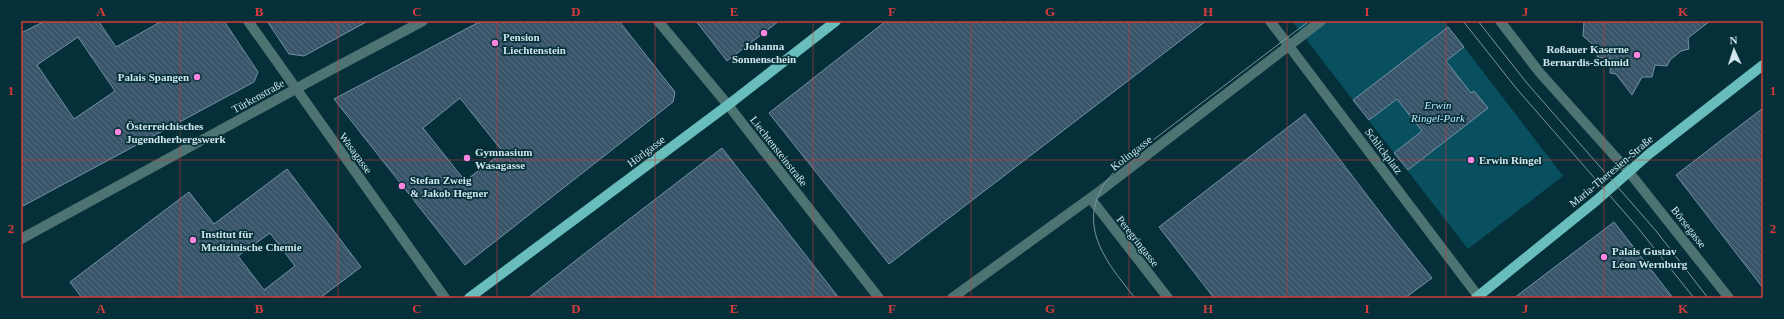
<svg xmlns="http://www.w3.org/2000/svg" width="1784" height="319" font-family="'Times New Roman',serif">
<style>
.green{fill:#08505f}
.building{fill:url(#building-back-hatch);stroke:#7491a7;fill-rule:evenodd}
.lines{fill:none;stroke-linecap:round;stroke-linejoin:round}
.minor{stroke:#4d7372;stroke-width:10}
.major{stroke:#69bdbb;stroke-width:10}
.tram{stroke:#7a989f;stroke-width:1}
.grid{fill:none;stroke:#d63b3c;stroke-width:1;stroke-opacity:0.55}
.poi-dot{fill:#fe85e0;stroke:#053039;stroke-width:1.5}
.labels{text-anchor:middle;stroke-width:3.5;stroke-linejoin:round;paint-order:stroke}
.poi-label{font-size:11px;font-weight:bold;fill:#d1e6ec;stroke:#053039;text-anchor:start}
.street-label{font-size:11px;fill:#d1e6ec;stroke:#053039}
.park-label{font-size:11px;font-style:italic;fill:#bceaf7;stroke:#053039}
.neatline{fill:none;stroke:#d63b3c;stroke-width:1.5}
.grid-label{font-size:13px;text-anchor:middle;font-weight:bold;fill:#d63b3c}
</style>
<defs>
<pattern id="building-back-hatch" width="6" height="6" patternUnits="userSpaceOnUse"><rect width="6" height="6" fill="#395569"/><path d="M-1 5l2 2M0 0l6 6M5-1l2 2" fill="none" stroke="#556d7f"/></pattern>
</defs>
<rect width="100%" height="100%" fill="#053039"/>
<!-- green -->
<path class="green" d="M 1292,21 L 1444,21 L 1563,176 L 1468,249 Z"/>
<!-- building -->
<g class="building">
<path d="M 45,21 L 101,21 L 99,22 L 116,47 L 162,21 L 224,21 L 258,72 L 254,82 L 21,207 L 21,33 ZM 78,37 L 115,91 L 74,119 L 37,65 Z"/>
<path d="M 267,21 L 368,21 L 304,56 L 289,54 Z"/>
<path d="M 481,21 L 619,21 L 675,92 L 673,102 L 465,265 L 334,99 ZM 460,98 L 503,152 L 465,181 L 423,128 Z"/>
<path d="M 696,21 L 779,21 L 727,61 Z"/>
<path d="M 886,21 L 1206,21 L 889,264 L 769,113 Z"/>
<path d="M 1584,21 L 1710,21 L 1688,38 L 1689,49 L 1681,51 L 1670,60 L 1667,66 L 1655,65 L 1652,77 L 1642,77 L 1632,95 L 1616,74 L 1610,73 L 1611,59 L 1597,57 L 1598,49 L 1583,36 Z"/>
<path d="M 1448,27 L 1464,47 L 1446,61 L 1471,93 L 1474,91 L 1488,108 L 1408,170 L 1394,153 L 1422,131 L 1397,99 L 1369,120 L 1353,100 Z"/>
<path d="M 1763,108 L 1763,288 L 1676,175 Z"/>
<path d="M 1305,114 L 1382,215 L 1432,278 L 1405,298 L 1214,298 L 1159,227 Z"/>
<path d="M 722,148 L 839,298 L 528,298 L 584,254 Z"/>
<path d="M 287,169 L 361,267 L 320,298 L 82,298 L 70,282 L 189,192 L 214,224 ZM 270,233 L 295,266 L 264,290 L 238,256 Z"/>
<path d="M 1614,222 L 1673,298 L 1514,298 Z"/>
</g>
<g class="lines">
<!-- minor -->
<g class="minor">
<path d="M 248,21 L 445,298"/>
<path d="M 658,21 L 728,105 L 879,298"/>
<path d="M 1270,21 L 1478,296"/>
<path d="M 1500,21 L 1540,73 L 1629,172 L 1729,298"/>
<path d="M 1091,199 L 1168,298"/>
<path d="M 21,239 L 323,74 L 423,21"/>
<path d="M 952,298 L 1100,191 L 1321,21"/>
</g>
<!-- major -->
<g class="major">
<path d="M 469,298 L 728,105 L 836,21"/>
<path d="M 1476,298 L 1597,200 L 1649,154 L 1763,65"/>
</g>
<!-- tram -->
<g class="tram">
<path d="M 1463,21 L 1516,88 L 1638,228 L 1694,298"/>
<path d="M 1478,21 L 1526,82 L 1657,232 L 1708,298"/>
<path d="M 1135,298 C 1108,264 1076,227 1105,183 C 1110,176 1117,169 1123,163 L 1309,21"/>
</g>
</g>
<!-- grid -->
<path class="grid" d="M 180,21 L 180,298M 338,21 L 338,298M 497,21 L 497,298M 655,21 L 655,298M 813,21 L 813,298M 971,21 L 971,298M 1129,21 L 1129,298M 1287,21 L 1287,298M 1446,21 L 1446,298M 1604,21 L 1604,298M 21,160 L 1763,160"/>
<!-- markers -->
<g class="poi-dot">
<circle cx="764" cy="33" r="4"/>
<circle cx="495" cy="43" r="4"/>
<circle cx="1637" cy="55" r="4"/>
<circle cx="197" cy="77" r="4"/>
<circle cx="118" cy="132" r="4"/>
<circle cx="467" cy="158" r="4"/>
<circle cx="1471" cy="160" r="4"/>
<circle cx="402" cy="186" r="4"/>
<circle cx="193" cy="240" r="4"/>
<circle cx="1604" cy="257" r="4"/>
</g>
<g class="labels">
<!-- poi labels -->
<g class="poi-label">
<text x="503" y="41">Pension<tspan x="503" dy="13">Liechtenstein</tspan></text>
<text x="764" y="50" text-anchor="middle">Johanna<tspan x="764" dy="13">Sonnenschein</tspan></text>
<text x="1629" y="53" text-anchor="end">Roßauer Kaserne<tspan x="1629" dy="13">Bernardis-Schmid</tspan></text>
<text x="189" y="81" text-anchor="end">Palais Spangen</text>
<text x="126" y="130">Österreichisches<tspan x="126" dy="13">Jugendherbergswerk</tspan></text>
<text x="475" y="156">Gymnasium<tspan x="475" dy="13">Wasagasse</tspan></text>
<text x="1479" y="164">Erwin Ringel</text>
<text x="410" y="184">Stefan Zweig<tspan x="410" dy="13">&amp; Jakob Hegner</tspan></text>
<text x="201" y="238">Institut für<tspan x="201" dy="13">Medizinische Chemie</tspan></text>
<text x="1612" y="255">Palais Gustav<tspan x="1612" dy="13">Léon Wernburg</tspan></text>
</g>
<!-- street labels -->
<g class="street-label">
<text transform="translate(258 96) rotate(-29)" y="4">Türkenstraße</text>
<text transform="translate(646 151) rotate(-37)" y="4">Hörlgasse</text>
<text transform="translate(779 151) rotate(52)" y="4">Liechtensteinstraße</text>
<text transform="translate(1384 151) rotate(53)" y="4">Schlickplatz</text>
<text transform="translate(356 153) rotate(54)" y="4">Wasagasse</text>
<text transform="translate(1131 153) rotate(-38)" y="4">Kolingasse</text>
<text transform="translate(1611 171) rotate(-40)" y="4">Maria-Theresien-Straße</text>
<text transform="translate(1689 227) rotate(52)" y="4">Börsegasse</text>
<text transform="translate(1138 241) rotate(52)" y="4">Peregringasse</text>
</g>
<!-- park labels -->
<g class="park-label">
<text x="1438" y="109">Erwin<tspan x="1438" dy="13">Ringel-Park</tspan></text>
</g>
</g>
<!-- border -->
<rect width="1784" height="319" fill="none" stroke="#053039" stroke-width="44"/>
<!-- north arrow -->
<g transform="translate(1734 50) rotate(357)" stroke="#053039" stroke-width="3" paint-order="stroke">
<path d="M0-3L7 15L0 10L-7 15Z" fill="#d1e6ec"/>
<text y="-6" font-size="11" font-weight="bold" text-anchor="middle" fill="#d1e6ec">N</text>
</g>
<rect x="22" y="22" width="1740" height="275" class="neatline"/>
<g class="grid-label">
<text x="101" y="16">A</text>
<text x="259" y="16">B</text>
<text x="417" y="16">C</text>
<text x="576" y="16">D</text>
<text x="734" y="16">E</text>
<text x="892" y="16">F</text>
<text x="1050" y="16">G</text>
<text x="1208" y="16">H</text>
<text x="1367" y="16">I</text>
<text x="1525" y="16">J</text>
<text x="1683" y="16">K</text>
<text x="11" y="95">1</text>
<text x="1773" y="95">1</text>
<text x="11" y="233">2</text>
<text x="1773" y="233">2</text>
<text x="101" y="313">A</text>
<text x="259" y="313">B</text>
<text x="417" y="313">C</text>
<text x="576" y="313">D</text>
<text x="734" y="313">E</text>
<text x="892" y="313">F</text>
<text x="1050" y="313">G</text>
<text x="1208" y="313">H</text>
<text x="1367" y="313">I</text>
<text x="1525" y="313">J</text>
<text x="1683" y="313">K</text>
</g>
</svg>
